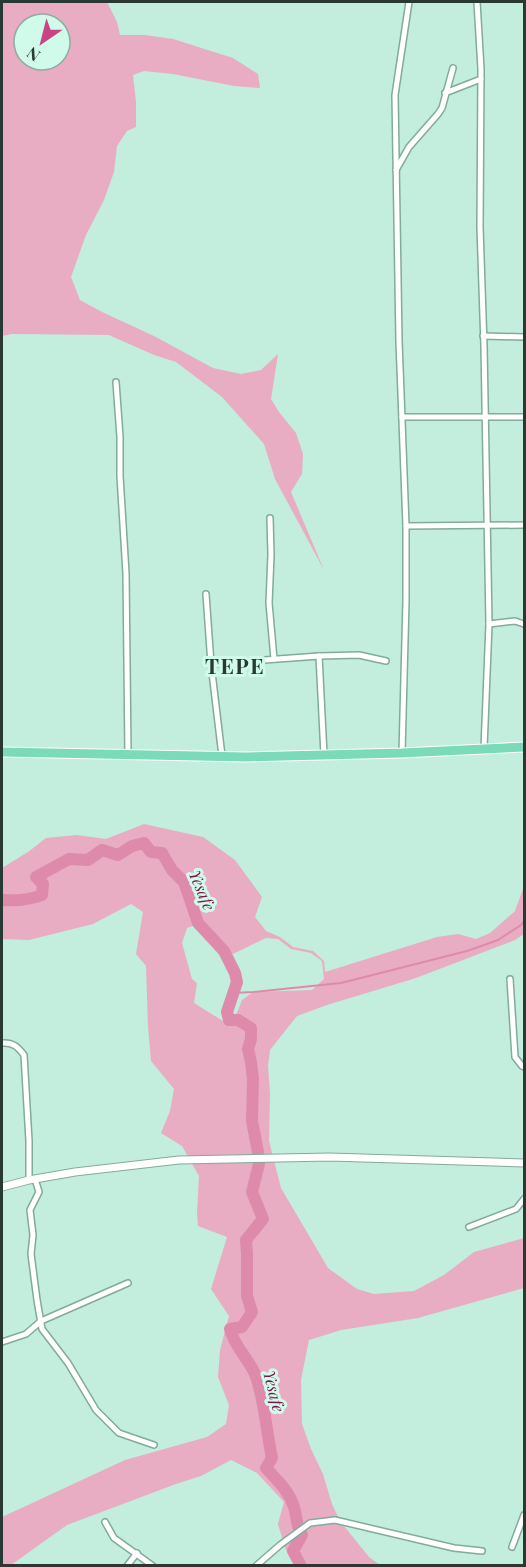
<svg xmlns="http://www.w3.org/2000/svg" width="526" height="1567" font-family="'Playfair Display',serif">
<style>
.green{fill:#e8adc3;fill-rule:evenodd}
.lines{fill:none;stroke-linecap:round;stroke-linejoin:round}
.stream{stroke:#de8bab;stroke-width:2}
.river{stroke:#de8bab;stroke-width:12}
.minor-casing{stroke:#82ab9b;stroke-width:8}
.tertiary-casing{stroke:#82ab9b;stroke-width:9}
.trunk-casing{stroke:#fff;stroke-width:11}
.minor{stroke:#fff;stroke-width:5}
.tertiary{stroke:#fff;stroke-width:7}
.trunk{stroke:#7adaba;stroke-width:9}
.labels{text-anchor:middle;stroke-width:6;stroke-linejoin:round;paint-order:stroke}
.water-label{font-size:16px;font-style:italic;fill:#781748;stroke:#d0fae9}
.district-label{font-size:21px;font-weight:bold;letter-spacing:1.5px;fill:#283832;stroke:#d0fae9}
</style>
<rect width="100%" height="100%" fill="#c3eddc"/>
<!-- green -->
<g class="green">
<path d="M 2,2 L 107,2 L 117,22 L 120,35 L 145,35 L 173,39 L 233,58 L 258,74 L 260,88 L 234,86 L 173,74 L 144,71 L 133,75 L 136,102 L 136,127 L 127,131 L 117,146 L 114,172 L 104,200 L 86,235 L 71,277 L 80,300 L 102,312 L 154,336 L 213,368 L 241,374 L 261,370 L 278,354 L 271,399 L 279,412 L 296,433 L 303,454 L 302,474 L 291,492 L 324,570 L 275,479 L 264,444 L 222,397 L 176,362 L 154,355 L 109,335 L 12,334 L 2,336 ZM 24,24 L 60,24 L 60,60 L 24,60 Z"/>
<path d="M 144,824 L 203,837 L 235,860 L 262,897 L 255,917 L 266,931 L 280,937 L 293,947 L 313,951 L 324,961 L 325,972 L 437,937 L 458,934 L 476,939 L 490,933 L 515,911 L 524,886 L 524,934 L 515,940 L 416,978 L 327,1005 L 297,1016 L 270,1050 L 268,1066 L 270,1093 L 269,1141 L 281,1188 L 328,1268 L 357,1289 L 374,1294 L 414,1291 L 444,1275 L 474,1252 L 524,1238 L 524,1288 L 418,1318 L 341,1330 L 309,1340 L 301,1380 L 302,1424 L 311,1449 L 323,1474 L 332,1504 L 340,1521 L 369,1557 L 380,1565 L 295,1565 L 285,1548 L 278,1524 L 284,1502 L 257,1473 L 231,1460 L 201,1476 L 176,1484 L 67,1525 L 11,1565 L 2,1565 L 2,1517 L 125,1460 L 207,1437 L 226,1424 L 229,1405 L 218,1377 L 220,1350 L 229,1316 L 211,1289 L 227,1237 L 198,1226 L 197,1213 L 199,1176 L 182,1146 L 161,1133 L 170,1111 L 174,1089 L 151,1061 L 148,1026 L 146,966 L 136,954 L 143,912 L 131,904 L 93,924 L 29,940 L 2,939 L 2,868 L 28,852 L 46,838 L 77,835 L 106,839 ZM 198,924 L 224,951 L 233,954 L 266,938 L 278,939 L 291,949 L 311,953 L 322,961 L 324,979 L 312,990 L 253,992 L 242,1000 L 237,1013 L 229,1020 L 223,1021 L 194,1003 L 197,983 L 192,979 L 182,943 L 187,928 Z"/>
</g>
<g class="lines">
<!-- stream -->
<path class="stream" d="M 233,993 L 253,992 L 341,983 L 467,951 L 498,940 L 521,925 L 524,921"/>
<!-- river -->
<g class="river">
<path d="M 2,900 C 15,901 29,900 42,895 L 43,884 L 36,877 L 69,859 L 88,860 L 102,850 L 118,855 L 132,846 L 144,843 L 151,852 L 162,853 L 172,870 L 184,882 L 198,923 L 224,951 L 235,973 L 237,982 L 227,1012 L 229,1020 L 238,1020 L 251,1028 L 251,1039 L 248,1049 L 251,1062 L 253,1079 L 252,1121 L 258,1152"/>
<path d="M 259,1164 L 252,1192 L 263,1219 L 246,1240 L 247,1255 L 247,1296 L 252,1312 L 242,1327 L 230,1329 C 234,1346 248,1358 255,1374 C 265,1401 266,1430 272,1458 L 266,1468 C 277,1480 289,1491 294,1507 C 297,1516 296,1527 302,1535 L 293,1551 L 301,1566"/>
</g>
<defs>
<g id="minor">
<path d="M 477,2 L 481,69 L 480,227 L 484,346 L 489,624 L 484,748"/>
<path d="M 445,93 L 481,79"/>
<path d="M 396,170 L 409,147 L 438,114 L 442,108 L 453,68"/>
<path d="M 483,336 L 524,337"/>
<path d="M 116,382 L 120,437 L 120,476 L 126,573 L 128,755"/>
<path d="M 402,417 L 524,417"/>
<path d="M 270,518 L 271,555 L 269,603 L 274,659"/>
<path d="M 406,526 L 524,525"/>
<path d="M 206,594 L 211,664 L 222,756"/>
<path d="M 489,624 L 515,621 L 524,624"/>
<path d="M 319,656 L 359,655 L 386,661"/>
<path d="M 211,664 L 319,656 L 324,755"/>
<path d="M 402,753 L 406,601 L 406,526 L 399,341 L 395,95 L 409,2"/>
<path d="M 510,979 L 515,1057 L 522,1066 L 524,1067"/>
<path d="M 2,1043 C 13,1042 18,1047 24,1055 L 29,1141 L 29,1180"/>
<path d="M 35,1179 L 39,1192 L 30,1210 L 33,1235 L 31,1254 L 37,1300 L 42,1329 L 68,1363 L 96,1410 L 119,1433 L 154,1445"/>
<path d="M 469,1227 L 516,1209 L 524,1199"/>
<path d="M 2,1342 L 26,1334 L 41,1321 L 128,1283"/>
<path d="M 105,1522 L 114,1538 L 153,1566"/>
<path d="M 512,1547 L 524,1515"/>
<path d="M 127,1566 L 137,1553"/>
<path d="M 256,1566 L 280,1545 L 310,1523 L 335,1520 L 454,1548 L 482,1551"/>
</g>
<path id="tertiary" d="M 2,1187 L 29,1180 L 75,1172 L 179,1160 L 330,1157 L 524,1163"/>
<path id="trunk" d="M 2,752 L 246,757 L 402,753 L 524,747"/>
</defs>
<!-- minor casing -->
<use href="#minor" class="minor-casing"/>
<!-- tertiary casing -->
<use href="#tertiary" class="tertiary-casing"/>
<!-- trunk casing -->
<use href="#trunk" class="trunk-casing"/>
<!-- minor -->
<use href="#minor" class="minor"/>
<!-- tertiary -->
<use href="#tertiary" class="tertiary"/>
<!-- trunk -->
<use href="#trunk" class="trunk"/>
</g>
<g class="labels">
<!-- water labels -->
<g class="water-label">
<text transform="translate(202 890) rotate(67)" y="6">Yesafe</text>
<text transform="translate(274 1391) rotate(76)" y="6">Yesafe</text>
</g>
<!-- district labels -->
<g class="district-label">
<text x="235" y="674">TEPE</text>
</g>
</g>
<!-- border -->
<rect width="526" height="1567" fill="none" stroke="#283832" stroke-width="6"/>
<!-- north arrow -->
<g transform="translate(42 42) rotate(215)"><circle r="28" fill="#d0fae9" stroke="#8daca0" stroke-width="1.5"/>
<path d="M0-4.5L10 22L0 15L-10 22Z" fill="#ca4483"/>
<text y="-9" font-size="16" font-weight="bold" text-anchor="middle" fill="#283832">N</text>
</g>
</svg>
